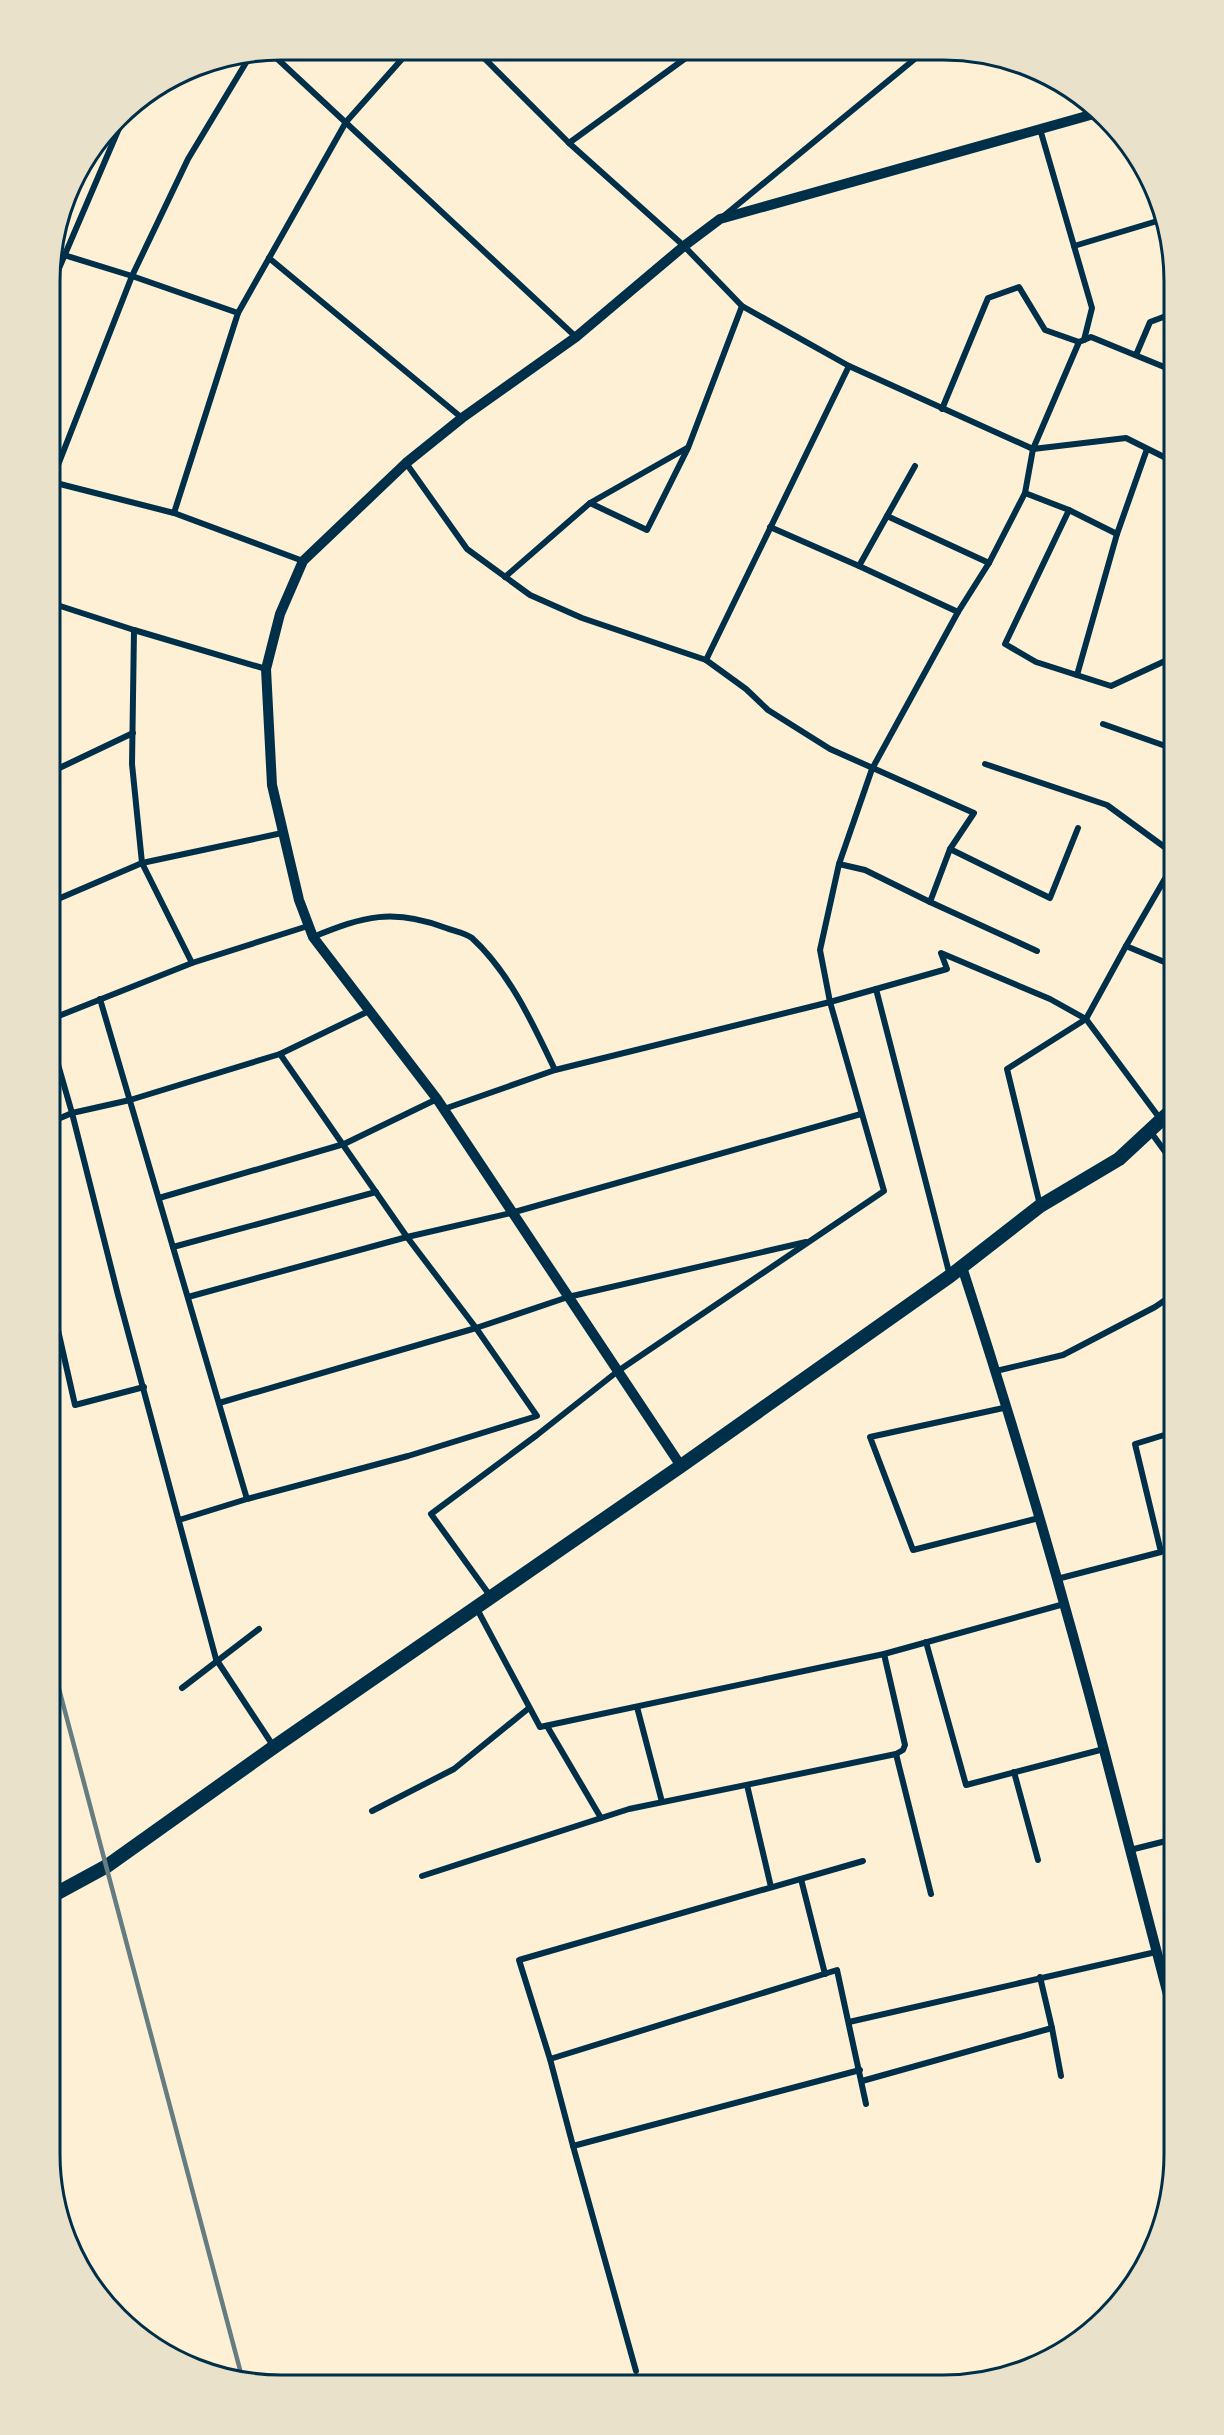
<svg xmlns="http://www.w3.org/2000/svg" width="1224" height="2435" font-family="'Exo 2',sans-serif">
<style>
.lines{fill:none;stroke-linecap:round;stroke-linejoin:round}
.minor{stroke:#003049;stroke-width:6}
.tertiary{stroke:#003049;stroke-width:10}
.primary{stroke:#003049;stroke-width:14}
.rail{stroke:#657d81;stroke-width:4.5}
.rim{fill:none;stroke:#003049;stroke-width:3}
</style>
<rect width="100%" height="100%" fill="#fdf0d5"/>
<g class="lines">
<!-- minor -->
<g class="minor">
<path d="M 477,51 L 569,143 L 684,246 L 742,306 L 849,366 L 1033,449 L 1126,438 L 1174,462"/>
<path d="M 270,52 L 576,337"/>
<path d="M 1040,129 L 1092,308 L 1084,340"/>
<path d="M 569,143 L 694,52"/>
<path d="M 725,215 L 922,53"/>
<path d="M 1074,246 L 1164,219"/>
<path d="M 51,251 L 132,276 L 238,313"/>
<path d="M 269,258 L 462,418"/>
<path d="M 51,287 L 123,119 L 133,104"/>
<path d="M 1136,355 L 1150,322 L 1174,313"/>
<path d="M 942,409 L 988,298 L 1019,287 L 1045,330 L 1079,342"/>
<path d="M 1147,449 L 1117,534 L 1069,510 L 1005,644 L 1036,662 L 1111,686 L 1165,661 L 1174,669"/>
<path d="M 406,463 L 467,549 L 530,595 L 582,618 L 706,660 L 746,689 L 768,710 L 830,749 L 974,813 L 950,849 L 1050,898 L 1078,828"/>
<path d="M 915,466 L 887,516 L 989,563"/>
<path d="M 52,482 L 174,513"/>
<path d="M 51,483 L 132,276 L 188,159 L 250,56"/>
<path d="M 590,503 L 647,530 L 688,448 L 742,306"/>
<path d="M 1069,510 L 1025,493 L 1033,449 L 1079,342 L 1091,337 L 1174,371"/>
<path d="M 887,516 L 859,566 L 958,612"/>
<path d="M 770,527 L 859,566"/>
<path d="M 303,561 L 174,513 L 238,313 L 346,122 L 410,50"/>
<path d="M 505,577 L 590,503 L 687,448"/>
<path d="M 51,603 L 134,630 L 266,669"/>
<path d="M 134,630 L 132,764 L 142,863 L 192,963 L 308,926"/>
<path d="M 706,660 L 849,366"/>
<path d="M 1077,675 L 1117,534"/>
<path d="M 1103,724 L 1174,749"/>
<path d="M 985,764 L 1107,805 L 1174,854"/>
<path d="M 51,772 L 133,733"/>
<path d="M 839,864 L 865,870 L 930,902 L 950,849"/>
<path d="M 51,902 L 142,863 L 282,833"/>
<path d="M 930,902 L 1037,951"/>
<path d="M 313,937 C 364,916 393,908 446,928 C 454,931 465,933 472,938 C 510,973 533,1024 555,1070"/>
<path d="M 1174,966 L 1126,946 L 1174,863"/>
<path d="M 876,989 L 950,1276"/>
<path d="M 100,999 L 247,1499 L 408,1456 L 537,1416 L 476,1328 L 219,1403"/>
<path d="M 51,1019 L 192,963"/>
<path d="M 280,1054 L 369,1011"/>
<path d="M 444,1109 L 555,1070 L 830,1002 L 947,969 L 941,953 L 1050,999 L 1086,1019 L 1161,1120"/>
<path d="M 51,1122 L 72,1113 L 51,1040"/>
<path d="M 1150,1131 L 1174,1164"/>
<path d="M 159,1198 L 344,1144 L 437,1099"/>
<path d="M 1040,1205 L 1007,1069 L 1086,1019 L 1126,946"/>
<path d="M 173,1247 L 376,1192"/>
<path d="M 50,1295 L 75,1405 L 144,1387"/>
<path d="M 188,1297 L 407,1237 L 476,1328 L 568,1297 L 806,1242"/>
<path d="M 996,1371 L 1063,1355 L 1155,1307 L 1174,1294"/>
<path d="M 1008,1407 L 870,1437 L 913,1550 L 1039,1518"/>
<path d="M 179,1520 L 247,1499"/>
<path d="M 1057,1579 L 1161,1552 L 1135,1444 L 1174,1432"/>
<path d="M 491,1597 L 431,1514 L 537,1435 L 618,1371 L 884,1191 L 830,1002 L 820,950 L 839,864 L 872,769 L 958,612 L 989,563 L 1025,493"/>
<path d="M 477,1609 L 540,1727 L 884,1654 L 1064,1604"/>
<path d="M 926,1642 L 966,1785 L 1104,1749"/>
<path d="M 182,1688 L 259,1629"/>
<path d="M 637,1707 L 662,1802"/>
<path d="M 547,1726 L 601,1818"/>
<path d="M 274,1747 L 216,1659 L 118,1295 L 72,1113 L 130,1100 L 280,1054 L 407,1237 L 511,1213 L 861,1114"/>
<path d="M 896,1754 L 931,1894"/>
<path d="M 1014,1772 L 1038,1860"/>
<path d="M 747,1785 L 771,1887"/>
<path d="M 372,1811 L 454,1769 L 529,1708"/>
<path d="M 1130,1850 L 1174,1839"/>
<path d="M 422,1876 L 629,1809 L 896,1754 L 903,1750 L 905,1745 L 884,1654"/>
<path d="M 801,1879 L 825,1974"/>
<path d="M 1040,1977 L 1052,2028 L 1061,2076"/>
<path d="M 849,2022 L 1156,1952"/>
<path d="M 550,2059 L 837,1970 L 866,2104"/>
<path d="M 860,2070 L 573,2146 L 550,2059 L 519,1960 L 863,1861"/>
<path d="M 862,2081 L 1052,2028"/>
<path d="M 573,2146 L 636,2371"/>
</g>
<!-- tertiary -->
<g class="tertiary">
<path d="M 962,1267 C 1014,1426 1061,1587 1104,1750 C 1128,1839 1150,1929 1174,2018"/>
<path d="M 681,1466 L 437,1099 L 313,937 L 299,900 L 272,785 L 266,669 L 280,614 L 303,561 L 406,463 L 462,418 L 576,337 L 684,246 L 720,219 L 1101,112"/>
</g>
<!-- primary -->
<path class="primary" d="M 50,1897 L 107,1866 L 274,1747 L 681,1466 L 950,1276 L 1040,1206 L 1119,1159 L 1174,1108"/>
<!-- rail -->
<path class="rail" d="M 50,1655 L 243,2381"/>
</g>
<!-- crop -->
<path d="M0 0H1224V2435H0ZM281 60H943A221 221 0 0 1 1164 281V2154A221 221 0 0 1 943 2375H281A221 221 0 0 1 60 2154V281A221 221 0 0 1 281 60Z" fill="#e9e1ca" fill-rule="evenodd"/>
<path class="rim" d="M281 60H943A221 221 0 0 1 1164 281V2154A221 221 0 0 1 943 2375H281A221 221 0 0 1 60 2154V281A221 221 0 0 1 281 60Z"/>
</svg>
